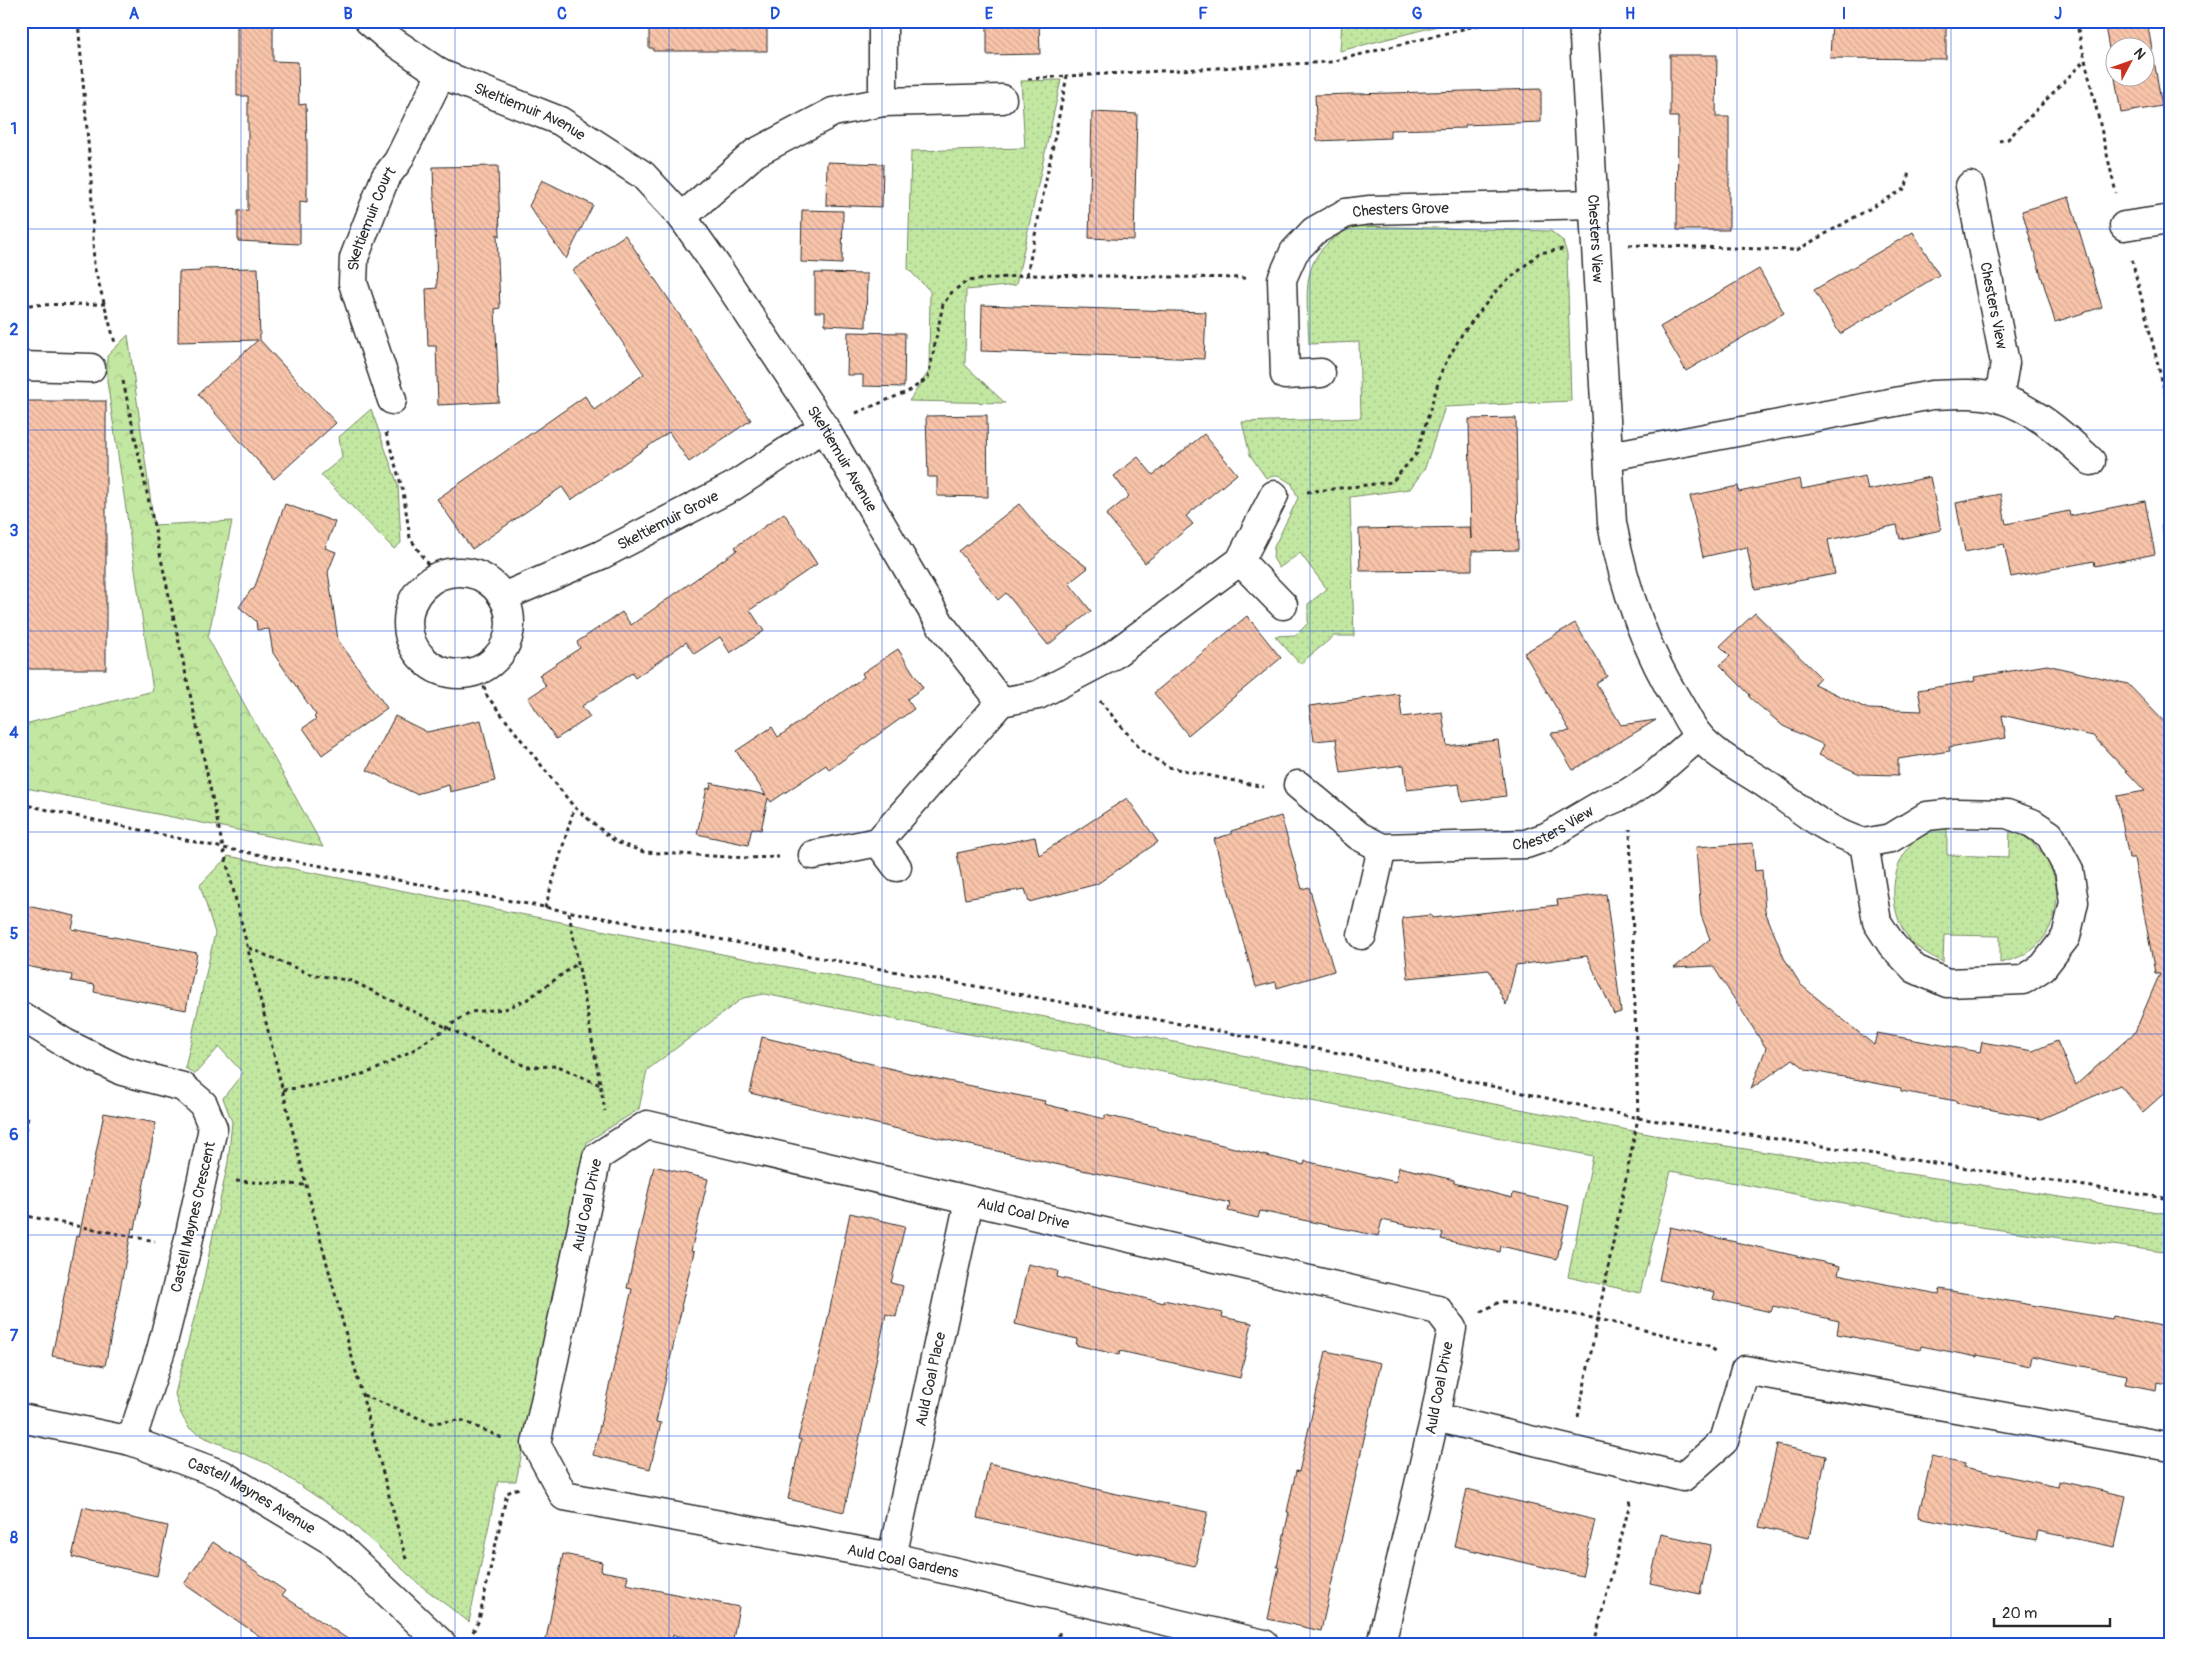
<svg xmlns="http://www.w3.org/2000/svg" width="2192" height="1665" font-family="Pangolin,sans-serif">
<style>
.grass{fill:url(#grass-dots);stroke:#768966}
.forest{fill:url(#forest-crowns);stroke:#768966}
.building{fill:url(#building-back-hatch);stroke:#2b2b2b}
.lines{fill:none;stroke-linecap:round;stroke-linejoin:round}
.minor-casing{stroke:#2b2b2b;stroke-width:31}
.path{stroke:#2b2b2b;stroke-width:3;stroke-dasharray:4 4;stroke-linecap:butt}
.minor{stroke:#fff;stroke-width:28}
.grid{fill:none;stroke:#1d4ed8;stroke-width:1;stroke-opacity:0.55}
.labels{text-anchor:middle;stroke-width:5;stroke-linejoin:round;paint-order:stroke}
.street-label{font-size:15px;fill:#2b2b2b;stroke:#fff}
.neatline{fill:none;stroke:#1d4ed8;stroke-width:2}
.grid-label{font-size:16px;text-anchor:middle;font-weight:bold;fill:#1d4ed8}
</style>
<defs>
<pattern id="grass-dots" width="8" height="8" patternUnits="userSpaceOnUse" patternTransform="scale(1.25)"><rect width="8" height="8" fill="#c2e7a1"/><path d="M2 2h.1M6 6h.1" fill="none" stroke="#a7c68b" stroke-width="1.8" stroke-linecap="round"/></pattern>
<pattern id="forest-crowns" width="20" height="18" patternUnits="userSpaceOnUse" patternTransform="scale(1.25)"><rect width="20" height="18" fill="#c2e7a1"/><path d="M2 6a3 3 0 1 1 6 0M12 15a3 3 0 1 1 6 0" fill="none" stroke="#a7c68b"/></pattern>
<pattern id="building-back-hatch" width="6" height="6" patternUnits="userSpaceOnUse" patternTransform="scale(1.25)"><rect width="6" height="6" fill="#f8c4aa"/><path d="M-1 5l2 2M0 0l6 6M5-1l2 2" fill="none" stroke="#d5a992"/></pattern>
</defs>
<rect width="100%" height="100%" fill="#fff"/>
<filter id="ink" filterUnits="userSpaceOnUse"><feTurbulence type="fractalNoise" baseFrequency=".02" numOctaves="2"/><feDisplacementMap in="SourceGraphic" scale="10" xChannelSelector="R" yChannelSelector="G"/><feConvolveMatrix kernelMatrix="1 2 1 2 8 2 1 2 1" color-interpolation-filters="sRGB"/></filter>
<g filter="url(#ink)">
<!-- grass -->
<g class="grass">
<path d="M 1342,21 L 1457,21 L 1340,51 Z"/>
<path d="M 1061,80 L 1016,285 L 966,290 L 965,365 L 1005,403 L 909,401 L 929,371 L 930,291 L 908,269 L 911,151 L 1025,148 L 1021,81 Z"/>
<path d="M 1357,226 L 1551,231 L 1563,241 L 1567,254 L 1571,401 L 1445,407 L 1425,468 L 1410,489 L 1350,497 L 1354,636 L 1334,636 L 1300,664 L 1275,636 L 1296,635 L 1308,623 L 1308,604 L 1327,589 L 1300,553 L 1279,568 L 1273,558 L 1274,547 L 1298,498 L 1292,484 L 1278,475 L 1266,478 L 1250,455 L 1242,422 L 1361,418 L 1359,342 L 1309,344 C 1307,289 1297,250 1357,226 Z"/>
<path d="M 371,409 L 398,485 L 401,543 L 394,549 L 321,475 L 342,458 L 339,437 Z"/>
<path d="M 1947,827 L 1947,855 L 2009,857 L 2010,828 C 2022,835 2033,841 2041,852 C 2065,880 2061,927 2032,950 C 2022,957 2011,960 2000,963 L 2000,936 L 1944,935 L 1943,962 C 1932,956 1920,951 1911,941 C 1884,910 1888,851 1929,832 C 1934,829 1941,828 1947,827 Z"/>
<path d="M 228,856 L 772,964 L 1654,1135 L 2171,1214 L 2171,1253 L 1951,1223 L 1671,1171 L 1640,1293 L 1568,1277 L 1593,1156 L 764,994 L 743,998 L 647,1070 L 639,1109 L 587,1142 L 516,1481 L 498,1481 L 469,1622 L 420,1585 L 341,1513 L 268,1464 L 206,1438 L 189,1428 L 181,1414 L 175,1394 L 203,1283 L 228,1162 L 232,1122 L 223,1098 L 243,1073 L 219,1047 L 195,1074 L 185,1068 L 215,933 L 200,885 Z"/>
</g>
<!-- forest -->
<g class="forest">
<path d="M 128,335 L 154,525 L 232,521 L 208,638 L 323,847 L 21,787 L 21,725 L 153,691 L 107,381 L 107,356 Z"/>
<path d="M 2171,520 L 2171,567 L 2161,526 Z"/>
</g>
<!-- building -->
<g class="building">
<path d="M 237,21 L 273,21 L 273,61 L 298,62 L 299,105 L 306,104 L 307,146 L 307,202 L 300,201 L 300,244 L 238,241 L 238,211 L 248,210 L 248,96 L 237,96 Z"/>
<path d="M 649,21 L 767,21 L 767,51 L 653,51 L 653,48 L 649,48 Z"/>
<path d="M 987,21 L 1039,21 L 1040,54 L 987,55 Z"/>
<path d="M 1832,21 L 1946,21 L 1946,59 L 1830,58 Z"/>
<path d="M 2104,21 L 2147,21 L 2162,106 L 2121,113 L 2115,78 L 2144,78 L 2144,48 L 2114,48 L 2114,76 Z"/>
<path d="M 1670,55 L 1717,55 L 1716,117 L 1729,117 L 1729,230 L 1677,230 L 1678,117 L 1670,117 Z"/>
<path d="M 1541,89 L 1541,122 L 1465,125 L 1465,128 L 1390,130 L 1390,138 L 1317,141 L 1315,95 Z"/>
<path d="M 1092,112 L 1137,114 L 1134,240 L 1089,238 Z"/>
<path d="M 827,162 L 883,164 L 882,207 L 826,205 Z"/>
<path d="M 498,166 L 500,236 L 497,234 L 500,308 L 495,309 L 499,402 L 438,405 L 436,346 L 428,346 L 426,289 L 437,288 L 433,167 Z"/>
<path d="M 542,180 L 593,205 L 566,259 L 529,206 Z"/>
<path d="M 2069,197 L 2102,307 L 2055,322 L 2022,211 Z"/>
<path d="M 802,210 L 843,211 L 842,264 L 801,262 Z"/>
<path d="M 1913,232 L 1939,275 L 1840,334 L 1814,290 Z"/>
<path d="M 625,235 L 751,420 L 689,462 L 669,432 L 571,500 L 562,487 L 472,549 L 437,499 L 585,396 L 594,410 L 644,374 L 573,270 Z"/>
<path d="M 258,268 L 260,340 L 336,423 L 274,479 L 198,394 L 258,340 L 178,342 L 179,272 L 200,271 L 200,269 Z"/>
<path d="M 1759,269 L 1784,313 L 1686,371 L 1660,327 Z"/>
<path d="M 815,273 L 867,274 L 866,327 L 825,325 L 825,312 L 815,312 Z"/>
<path d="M 982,305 L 1206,312 L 1204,359 L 981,351 Z"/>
<path d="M 848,332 L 905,333 L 904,387 L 863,386 L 863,375 L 847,375 Z"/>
<rect x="21" y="401" width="85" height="268"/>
<path d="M 987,415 L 988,497 L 937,496 L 937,477 L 928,477 L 926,416 Z"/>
<path d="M 1516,418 L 1518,550 L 1472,551 L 1472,570 L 1360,571 L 1359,529 L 1470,527 L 1471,539 L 1469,419 Z"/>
<path d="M 1204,434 L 1237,474 L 1186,516 L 1193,524 L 1145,563 L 1106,515 L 1129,496 L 1114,476 L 1138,457 L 1153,475 Z"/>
<path d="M 1865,476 L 1868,490 L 1930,477 L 1941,530 L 1900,539 L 1897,525 L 1828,540 L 1835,574 L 1755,589 L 1747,547 L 1703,557 L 1690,496 L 1738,486 L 1739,492 L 1800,479 L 1802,489 Z"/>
<path d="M 2000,494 L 2006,524 L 2069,511 L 2070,516 L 2145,501 L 2155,554 L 2095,566 L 2094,561 L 2011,577 L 2004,544 L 1965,552 L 1956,503 Z"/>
<path d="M 285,504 L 335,522 L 325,548 L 336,552 L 328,572 L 338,640 L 387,708 L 322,755 L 303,728 L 316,719 L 314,717 L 316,715 L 273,653 L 269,629 L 257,630 L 256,621 L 239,607 L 251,590 L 254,589 Z"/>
<path d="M 1019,504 L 1045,535 L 1088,568 L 1069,583 L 1091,611 L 1048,645 L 1006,593 L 998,600 L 959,551 Z"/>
<path d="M 784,513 L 817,564 L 750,610 L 764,631 L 730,653 L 720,637 L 694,654 L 686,642 L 635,678 L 632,673 L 582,706 L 590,717 L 556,739 L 528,698 L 546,686 L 539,675 L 580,648 L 577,642 L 622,612 L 631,625 L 737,550 L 735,547 Z"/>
<path d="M 1755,613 L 1820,677 L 1814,684 L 1868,709 L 1922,711 L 1918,690 L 1975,681 L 1974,677 L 2047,665 L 2128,684 L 2171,729 L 2171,1087 L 2143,1112 L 2120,1085 L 2041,1119 L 1956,1103 L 1956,1101 L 1901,1091 L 1901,1088 L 1807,1070 L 1793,1059 L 1751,1089 L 1766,1048 L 1713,966 L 1674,968 L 1710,939 L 1701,915 L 1696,847 L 1753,843 L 1755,871 L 1762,870 L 1765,911 L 1784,958 L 1801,985 L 1874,1045 L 1877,1033 L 1980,1052 L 1982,1042 L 2033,1051 L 2057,1041 L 2076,1085 L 2135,1032 L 2160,973 L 2155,973 L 2134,858 L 2129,858 L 2117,796 L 2145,791 L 2093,736 L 2002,715 L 2006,738 L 1949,747 L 1950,751 L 1898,759 L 1898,775 L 1860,774 L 1819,755 L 1824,745 L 1783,726 L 1749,697 L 1750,695 L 1720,665 L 1730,656 L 1720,646 Z"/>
<path d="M 1247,616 L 1281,658 L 1188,735 L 1154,693 Z"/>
<path d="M 1575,623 L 1607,676 L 1596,683 L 1621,725 L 1656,720 L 1573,770 L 1551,733 L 1570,731 L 1524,653 Z"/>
<path d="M 898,649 L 923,688 L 907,699 L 914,709 L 829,770 L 826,765 L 771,802 L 768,798 L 761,830 L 752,828 L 748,845 L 697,834 L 707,788 L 710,789 L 711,783 L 766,795 L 736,751 L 772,727 L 778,737 L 864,677 L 862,673 Z"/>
<path d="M 1399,694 L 1402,717 L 1442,712 L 1447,746 L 1498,740 L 1506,796 L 1462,802 L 1459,784 L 1407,790 L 1404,765 L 1341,773 L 1336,739 L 1314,741 L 1309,706 Z"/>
<path d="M 395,716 L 427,732 L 481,720 L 495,781 L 450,792 L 449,785 L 416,794 L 367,770 Z"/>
<path d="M 1127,798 L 1158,842 L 1097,884 L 1029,902 L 1025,889 L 965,899 L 957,853 L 1035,837 L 1039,855 Z"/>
<path d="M 1281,816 L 1302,889 L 1309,887 L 1334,971 L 1277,988 L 1276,982 L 1256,987 L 1214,839 L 1231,834 L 1231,831 Z"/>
<path d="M 1606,894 L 1621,1012 L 1614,1014 L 1587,956 L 1516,965 L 1506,1005 L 1489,970 L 1408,978 L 1402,918 L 1431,915 L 1432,918 L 1558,905 L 1557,900 Z"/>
<path d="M 27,906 L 75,916 L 72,929 L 197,953 L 186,1010 L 94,992 L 95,985 L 71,981 L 72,975 L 21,965 L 21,935 Z"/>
<path d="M 762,1037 L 909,1073 L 1045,1101 L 1044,1104 L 1105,1119 L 1105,1115 L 1157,1127 L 1157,1129 L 1304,1165 L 1305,1161 L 1396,1182 L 1399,1167 L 1454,1180 L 1454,1183 L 1512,1198 L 1513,1193 L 1569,1206 L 1557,1259 L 1501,1246 L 1500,1252 L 1471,1246 L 1441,1239 L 1443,1233 L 1382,1220 L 1378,1236 L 1260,1211 L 1258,1218 L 1228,1211 L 1230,1203 L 889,1127 L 750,1093 Z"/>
<path d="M 104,1113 L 156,1123 L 135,1229 L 132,1228 L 105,1366 L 52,1356 L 76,1236 L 79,1237 Z"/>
<path d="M 654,1166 L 708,1179 L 691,1251 L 694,1252 L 681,1307 L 682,1307 L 656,1422 L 661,1423 L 650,1469 L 593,1455 L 632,1289 L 627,1288 Z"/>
<path d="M 850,1213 L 905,1226 L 891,1283 L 903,1286 L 896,1317 L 886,1314 L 844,1512 L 788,1499 L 801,1440 L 798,1439 L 824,1337 Z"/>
<path d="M 1670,1227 L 1840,1266 L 1838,1274 L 1890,1285 L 1939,1294 L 1940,1289 L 2112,1319 L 2113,1316 L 2171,1328 L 2171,1385 L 2157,1382 L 2156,1390 L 2125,1384 L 2127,1375 L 2032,1356 L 2030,1366 L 1977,1355 L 1977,1357 L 1921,1346 L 1920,1350 L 1878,1342 L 1837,1334 L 1839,1321 L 1773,1306 L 1771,1312 L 1713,1299 L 1715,1292 L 1659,1280 Z"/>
<path d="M 1028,1264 L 1058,1271 L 1057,1277 L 1164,1303 L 1164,1300 L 1223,1313 L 1222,1317 L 1252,1323 L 1240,1378 L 1120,1351 L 1119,1355 L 1076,1345 L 1077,1339 L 1015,1324 Z"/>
<path d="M 1326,1351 L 1381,1363 L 1321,1631 L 1268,1619 L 1279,1567 L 1277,1567 L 1289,1512 L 1287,1512 L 1296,1471 L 1299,1472 Z"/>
<path d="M 1777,1445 L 1826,1456 L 1809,1538 L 1759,1527 Z"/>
<path d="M 1932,1456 L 1965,1463 L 1964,1467 L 2058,1487 L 2059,1481 L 2126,1496 L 2115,1547 L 2038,1531 L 2036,1540 L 1918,1517 Z"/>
<path d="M 989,1463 L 1112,1493 L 1208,1512 L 1195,1566 L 977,1518 Z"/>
<path d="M 1467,1489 L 1595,1520 L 1582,1576 L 1454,1546 Z"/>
<path d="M 83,1507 L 168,1526 L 157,1576 L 72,1557 Z"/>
<path d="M 1661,1534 L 1711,1545 L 1700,1594 L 1650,1583 Z"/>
<path d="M 213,1542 L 285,1591 L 282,1595 L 355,1644 L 271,1644 L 184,1584 Z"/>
<path d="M 563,1554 L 602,1562 L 601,1571 L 628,1576 L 626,1584 L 739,1607 L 732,1644 L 716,1644 L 673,1635 L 671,1644 L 545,1644 Z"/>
</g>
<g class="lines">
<defs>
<g id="minor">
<path id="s1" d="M 369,21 L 391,40 L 441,74 L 560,121 L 643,175 L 682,217 L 718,268 L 824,427 L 941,625 L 1001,702"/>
<path d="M 883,21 L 883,102"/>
<path id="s2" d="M 1583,21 L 1612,523 C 1624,588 1645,650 1681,707 C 1686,716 1692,728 1699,736 C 1718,758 1746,770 1770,787 C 1800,809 1827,832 1864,843"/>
<path id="s3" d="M 1970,186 L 2005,363 L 1999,398"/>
<path d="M 682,217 L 755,153 L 833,112 L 883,102 L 1002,99"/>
<path d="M 2124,226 L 2171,219"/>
<path d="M 21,366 L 91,368"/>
<path id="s4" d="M 1321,373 L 1285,375 L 1282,279 L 1294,252 L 1314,231 L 1346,213 L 1370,210 L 1594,204"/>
<path id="s5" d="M 392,400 L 353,283 L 354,258 L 385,178 L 398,161 L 441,74"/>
<path d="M 1610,456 L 1932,395 C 1954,394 1977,392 1998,398 C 2034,408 2064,436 2091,461"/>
<path d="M 1240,561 L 1283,605"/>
<circle cx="459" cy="623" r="51"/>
<path id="s6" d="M 503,597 L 601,555 L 732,487 L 824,427"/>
<path id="s7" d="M 1298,785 L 1359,836 L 1382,848 L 1526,844 L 1546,837 L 1602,804 L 1628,793 L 1651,778 L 1699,736"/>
<path d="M 1955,813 L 2007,814 L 2032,823 L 2050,835 L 2069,870 L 2074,902 L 2066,937 L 2043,967 L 2023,980 L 1947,983 L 1915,969 L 1892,945 L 1877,922 L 1864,843 L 1891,838 L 1927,816 Z"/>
<path d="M 878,842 L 897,867"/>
<path d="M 813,855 L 878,842 L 1001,702 L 1038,695 L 1109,658 L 1240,561 L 1274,495"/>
<path d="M 1362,935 L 1382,848"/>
<path d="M 21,1016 L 65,1043 L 122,1071 L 183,1087 L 203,1104 L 213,1128 L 187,1247 L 161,1350 L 131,1441"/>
<path d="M 1435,1417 L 1683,1477 L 1724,1441 L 1745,1370 L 2171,1447"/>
<path id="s8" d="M 21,1418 L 131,1441 L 223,1475 L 334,1542 L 442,1644"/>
<path id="s9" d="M 892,1557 L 969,1201"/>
<path id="s10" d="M 1264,1644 L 892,1557 L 564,1496 L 536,1444 L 597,1157 L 647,1125 L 1438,1310 L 1452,1328 L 1435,1417 L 1381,1644"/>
</g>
</defs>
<!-- minor casing -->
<use href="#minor" class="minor-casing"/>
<!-- path -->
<g class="path">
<path d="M 78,21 L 91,178 L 94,266 L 115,343"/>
<path d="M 2076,21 L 2116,193"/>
<path d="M 1028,79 L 1067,76"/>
<path d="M 1999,141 L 2008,139 L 2085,60"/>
<path d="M 1629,245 L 1797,250 L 1906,188 L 1909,170"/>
<path d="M 2132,260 L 2171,417"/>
<path d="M 1027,275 L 1067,76 L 1330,62 L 1495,21"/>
<path d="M 21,305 L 105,304"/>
<path d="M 123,381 L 223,848 L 306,1185 L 407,1563"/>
<path d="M 856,413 L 909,391 L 928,378 L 943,304 L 952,292 L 967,281 L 1027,275 L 1249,278"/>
<path d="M 386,433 L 403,491 L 410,538 L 437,578"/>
<path d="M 1307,492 L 1392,482 L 1417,453 L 1442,370 L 1462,334 L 1496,291 L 1539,253 L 1563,249"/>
<path d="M 479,671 L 487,696 L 574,807 L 616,842 L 644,852 L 747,858 L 779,857"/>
<path d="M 1100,701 L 1141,750 L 1168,767 L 1264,787"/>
<path d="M 21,804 L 223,848 L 1344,1054 L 1638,1118 L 2171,1199"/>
<path d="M 545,908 L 574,808"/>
<path d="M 569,913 L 605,1111"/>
<path d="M 249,948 L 310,974 L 352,981 L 527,1067 L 558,1066 L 600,1085"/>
<path d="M 283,1090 L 341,1081 L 375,1070 L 415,1049 L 470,1012 L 505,1009 L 528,999 L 578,963"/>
<path d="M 21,1115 L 28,1117 L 21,1154"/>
<path d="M 236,1181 L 306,1185"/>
<path d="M 21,1215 L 155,1241"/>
<path d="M 1481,1312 L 1501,1301 L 1598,1319 L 1707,1345 L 1717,1352"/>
<path d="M 363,1395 L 431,1423 L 461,1420 L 502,1438"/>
<path d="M 1578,1417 L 1638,1118 L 1630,829"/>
<path d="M 473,1632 L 479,1620 L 507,1493 L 521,1487"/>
<path d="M 1057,1644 L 1060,1630"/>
<path d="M 1594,1644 L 1631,1499"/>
</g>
<!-- minor -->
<use href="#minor" class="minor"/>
</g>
</g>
<!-- grid -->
<path class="grid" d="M 241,21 L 241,1644M 455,21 L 455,1644M 669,21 L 669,1644M 882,21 L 882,1644M 1096,21 L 1096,1644M 1310,21 L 1310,1644M 1523,21 L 1523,1644M 1737,21 L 1737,1644M 1951,21 L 1951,1644M 21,229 L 2171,229M 21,430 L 2171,430M 21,631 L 2171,631M 21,832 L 2171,832M 21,1034 L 2171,1034M 21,1235 L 2171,1235M 21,1436 L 2171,1436"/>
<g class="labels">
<!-- street labels -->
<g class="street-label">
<text dy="5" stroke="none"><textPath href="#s1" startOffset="186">Skeltiemuir Avenue</textPath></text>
<text dy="5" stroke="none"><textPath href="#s4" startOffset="282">Chesters Grove</textPath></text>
<text dy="5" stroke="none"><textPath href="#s5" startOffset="191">Skeltiemuir Court</textPath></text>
<text dy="5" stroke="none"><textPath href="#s2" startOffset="218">Chesters View</textPath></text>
<text dy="5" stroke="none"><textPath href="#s3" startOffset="122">Chesters View</textPath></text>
<text dy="5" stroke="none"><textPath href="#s1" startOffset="664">Skeltiemuir Avenue</textPath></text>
<text dy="5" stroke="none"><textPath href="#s6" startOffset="182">Skeltiemuir Grove</textPath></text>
<text dy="5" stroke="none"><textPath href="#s7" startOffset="280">Chesters View</textPath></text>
<text dy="5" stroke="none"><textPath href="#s10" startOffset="1019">Auld Coal Drive</textPath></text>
<text dy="5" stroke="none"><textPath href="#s10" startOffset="1514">Auld Coal Drive</textPath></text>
<text transform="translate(193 1217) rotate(-77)" y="5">Castell Maynes Crescent</text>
<text dy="5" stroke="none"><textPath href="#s9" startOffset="182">Auld Coal Place</textPath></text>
<text transform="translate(1439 1388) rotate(-79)" y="5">Auld Coal Drive</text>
<text dy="5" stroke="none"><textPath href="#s8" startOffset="245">Castell Maynes Avenue</textPath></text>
<text transform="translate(903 1561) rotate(12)" y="5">Auld Coal Gardens</text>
</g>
</g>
<!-- margin -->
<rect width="2192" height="1665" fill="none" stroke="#fff" stroke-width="55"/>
<!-- north arrow -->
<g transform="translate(2130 62) rotate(49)"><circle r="24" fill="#ffffff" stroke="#aaaaaa"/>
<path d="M0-4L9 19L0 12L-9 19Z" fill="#c8321e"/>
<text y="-8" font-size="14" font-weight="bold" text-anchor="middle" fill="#2b2b2b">N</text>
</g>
<!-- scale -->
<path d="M1994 1618v8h116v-8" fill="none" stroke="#2b2b2b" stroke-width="2.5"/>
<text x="2002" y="1618" font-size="15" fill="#2b2b2b" stroke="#ffffff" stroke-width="4" paint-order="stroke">20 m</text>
<rect x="28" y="28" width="2136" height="1610" class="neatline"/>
<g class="grid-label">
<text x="134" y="19">A</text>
<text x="348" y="19">B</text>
<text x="562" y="19">C</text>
<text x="775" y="19">D</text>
<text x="989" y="19">E</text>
<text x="1203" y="19">F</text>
<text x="1417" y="19">G</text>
<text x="1630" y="19">H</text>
<text x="1844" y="19">I</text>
<text x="2058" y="19">J</text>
<text x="14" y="134">1</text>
<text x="14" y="335">2</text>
<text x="14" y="536">3</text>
<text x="14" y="738">4</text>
<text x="14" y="939">5</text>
<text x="14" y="1140">6</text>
<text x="14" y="1341">7</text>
<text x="14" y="1543">8</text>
</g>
</svg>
